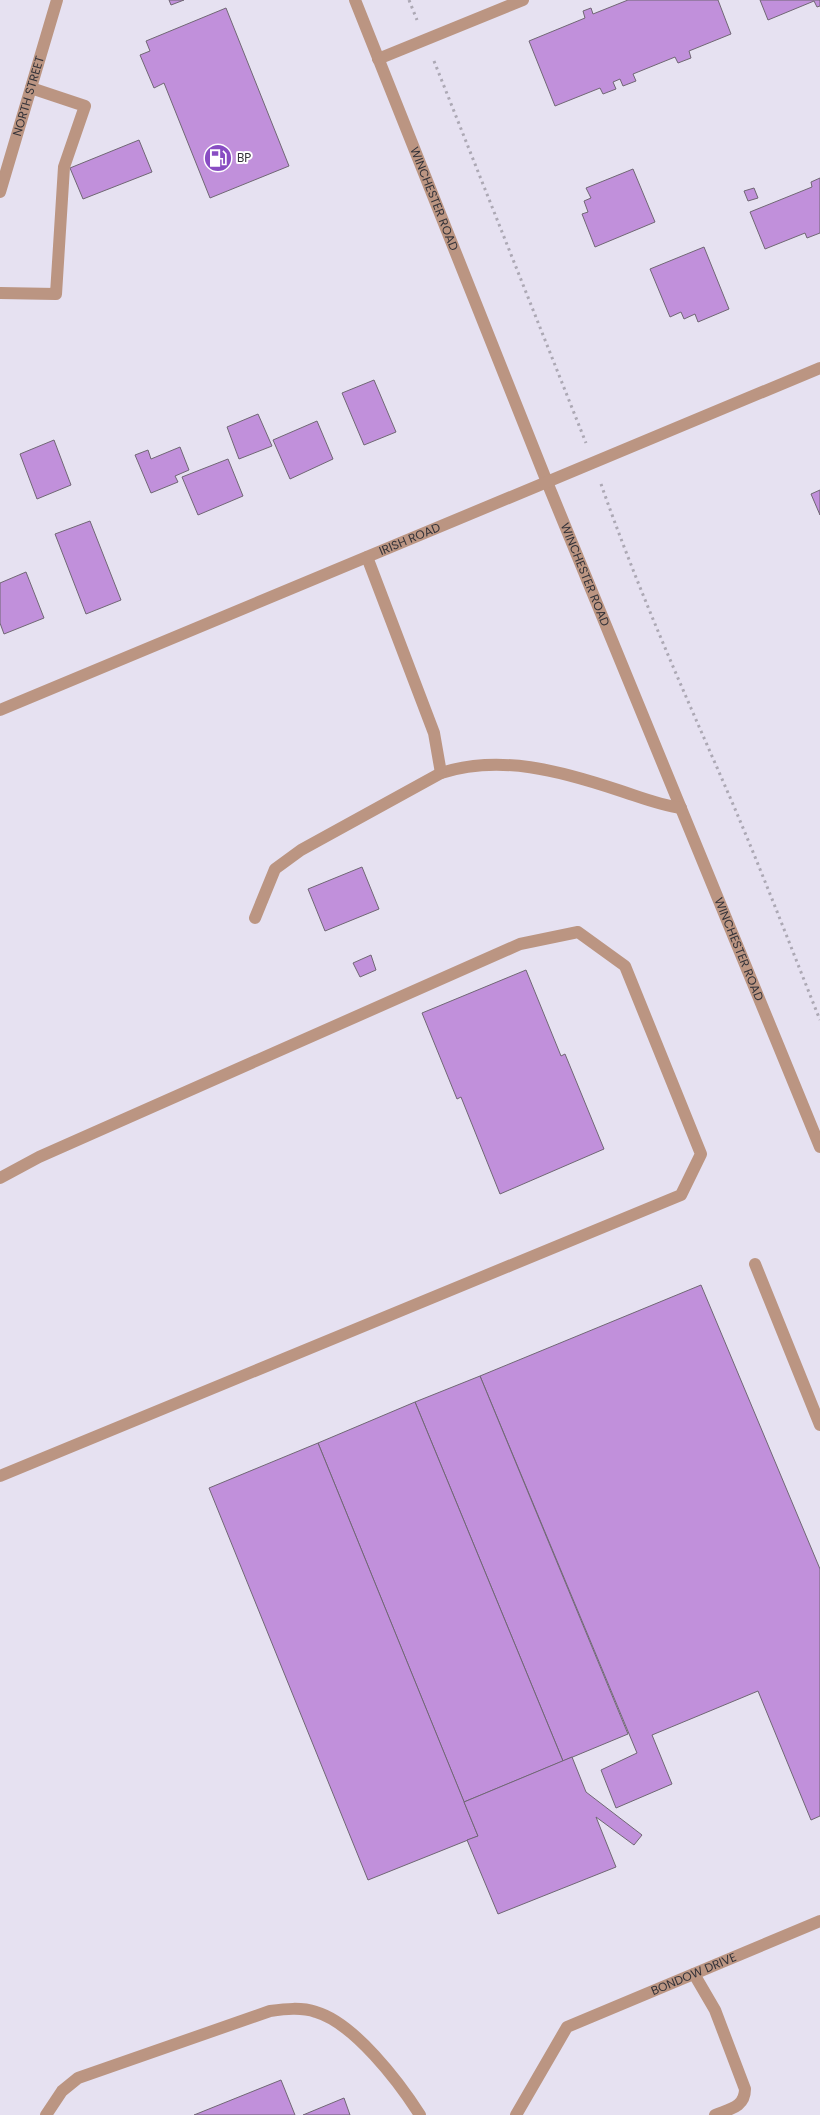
<svg xmlns="http://www.w3.org/2000/svg" width="820" height="2115" font-family="Poppins,sans-serif">
<style>
.building{fill:#c190db;stroke:#706774}
.lines{fill:none;stroke-linecap:round;stroke-linejoin:round}
.path{stroke:#aca8b4;stroke-width:3;stroke-dasharray:2.5 4;stroke-linecap:butt}
.minor{stroke:#bb9582;stroke-width:12}
.labels{text-anchor:middle;stroke-width:4;stroke-linejoin:round;paint-order:stroke}
.street-label{font-size:12px;fill:#353339;stroke:#fff}
.poi-label{font-size:12px;fill:#353339;stroke:#fff;text-anchor:start}
</style>
<rect width="100%" height="100%" fill="#e6e1f1"/>
<!-- building -->
<g class="building">
<path d="M 169,0 L 184,0 L 171,5 Z"/>
<path d="M 628,0 L 718,0 L 731,34 L 689,51 L 691,58 L 678,63 L 675,57 L 633,74 L 636,81 L 623,86 L 620,79 L 613,82 L 616,89 L 603,94 L 600,88 L 555,106 L 529,41 L 585,18 L 583,11 L 591,8 L 593,14 Z"/>
<path d="M 760,0 L 820,0 L 820,6 L 817,7 L 814,1 L 768,20 Z"/>
<path d="M 226,8 L 289,166 L 210,198 L 164,83 L 154,88 L 140,55 L 150,51 L 146,41 Z"/>
<path d="M 139,140 L 152,172 L 83,199 L 70,168 Z"/>
<path d="M 633,169 L 655,222 L 595,247 L 582,214 L 588,212 L 584,201 L 591,198 L 586,188 Z"/>
<path d="M 820,178 L 820,233 L 807,238 L 805,233 L 765,249 L 750,212 L 812,187 L 811,182 Z"/>
<path d="M 754,188 L 758,198 L 748,201 L 744,191 Z"/>
<path d="M 704,247 L 729,309 L 698,322 L 695,314 L 684,319 L 681,312 L 670,317 L 650,269 Z"/>
<path d="M 374,380 L 396,432 L 364,445 L 342,393 Z"/>
<path d="M 258,414 L 272,446 L 239,459 L 227,427 Z"/>
<path d="M 317,421 L 333,459 L 290,479 L 273,440 Z"/>
<path d="M 54,440 L 71,485 L 37,499 L 20,454 Z"/>
<path d="M 180,447 L 189,470 L 175,476 L 178,482 L 151,493 L 135,455 L 148,450 L 151,459 Z"/>
<path d="M 228,459 L 243,496 L 198,515 L 182,477 Z"/>
<path d="M 820,490 L 820,515 L 811,494 Z"/>
<path d="M 90,521 L 121,600 L 86,614 L 55,534 Z"/>
<path d="M 26,572 L 44,618 L 4,634 L 0,623 L 0,583 Z"/>
<path d="M 362,867 L 379,909 L 325,931 L 308,889 Z"/>
<path d="M 371,955 L 376,970 L 360,977 L 353,963 Z"/>
<path d="M 526,970 L 561,1056 L 565,1054 L 604,1149 L 500,1194 L 461,1097 L 457,1099 L 422,1013 Z"/>
<path d="M 701,1285 L 820,1569 L 820,1816 L 811,1820 L 758,1691 L 652,1735 L 672,1784 L 616,1808 L 601,1770 L 637,1753 L 480,1376 Z"/>
<path d="M 480,1376 L 628,1734 L 563,1761 L 415,1402 Z"/>
<path d="M 415,1402 L 563,1761 L 464,1802 L 318,1443 Z"/>
<path d="M 318,1443 L 478,1836 L 368,1880 L 209,1488 Z"/>
<path d="M 572,1757 L 586,1792 L 642,1835 L 634,1845 L 596,1817 L 616,1867 L 498,1914 L 467,1840 L 478,1836 L 464,1802 Z"/>
<path d="M 281,2080 L 295,2115 L 194,2115 Z"/>
<path d="M 344,2098 L 350,2115 L 303,2115 Z"/>
</g>
<g class="lines">
<!-- path -->
<g class="path">
<path d="M 409,0 L 417,20"/>
<path d="M 434,61 L 586,443"/>
<path d="M 601,484 C 638,590 684,692 729,795 C 761,869 790,945 820,1020"/>
</g>
<!-- minor -->
<g class="minor">
<path id="s1" d="M 355,0 L 547,482 L 820,1147"/>
<path d="M 378,59 L 523,0"/>
<path id="s2" d="M 0,192 L 57,0"/>
<path d="M 0,293 L 56,294 L 64,167 L 85,106 L 31,88"/>
<path d="M 367,557 L 434,733 L 441,773 C 500,754 561,771 618,790 C 640,797 659,805 681,808"/>
<path id="s3" d="M 0,710 L 820,368"/>
<path d="M 255,918 L 275,869 L 301,850 L 441,773"/>
<path d="M 0,1178 L 39,1157 L 520,944 L 578,932 L 625,966 L 701,1154 L 681,1195 L 0,1476"/>
<path d="M 755,1264 L 820,1425"/>
<path d="M 694,1974 L 715,2010 L 745,2089 C 745,2107 730,2109 715,2115"/>
<path d="M 46,2115 L 62,2091 L 78,2078 L 270,2011 C 285,2009 301,2007 316,2012 C 354,2023 399,2082 420,2115"/>
<path id="s4" d="M 516,2115 L 567,2027 L 820,1921"/>
</g>
</g>
<!-- icons -->
<defs>
<symbol id="fuel-disc" viewBox="-11 -11 22 22"><circle r="9.5" fill="#894dc3" stroke="#fff"/><path d="M-5.5-6h7V0h2V4h1.3V-2.5L3-4.5l.8-.8L6-3V5H2.5V1h-1V6h-7ZM-4.2-4.7v3.2H.2V-4.7Z" fill="#fff"/></symbol>
</defs>
<g fill-rule="evenodd">
<use href="#fuel-disc" x="202" y="142" width="32" height="32"/>
</g>
<g class="labels">
<!-- street labels -->
<g class="street-label">
<text dy="4" stroke="none"><textPath href="#s2" startOffset="100">NORTH STREET</textPath></text>
<text dy="4" stroke="none"><textPath href="#s1" startOffset="214">WINCHESTER ROAD</textPath></text>
<text dy="4" stroke="none"><textPath href="#s3" startOffset="444">IRISH ROAD</textPath></text>
<text dy="4" stroke="none"><textPath href="#s1" startOffset="619">WINCHESTER ROAD</textPath></text>
<text dy="4" stroke="none"><textPath href="#s1" startOffset="1024">WINCHESTER ROAD</textPath></text>
<text dy="4" stroke="none"><textPath href="#s4" startOffset="239">BONDOW DRIVE</textPath></text>
</g>
<!-- poi labels -->
<g class="poi-label">
<text x="237" y="162">BP</text>
</g>
</g>
</svg>
